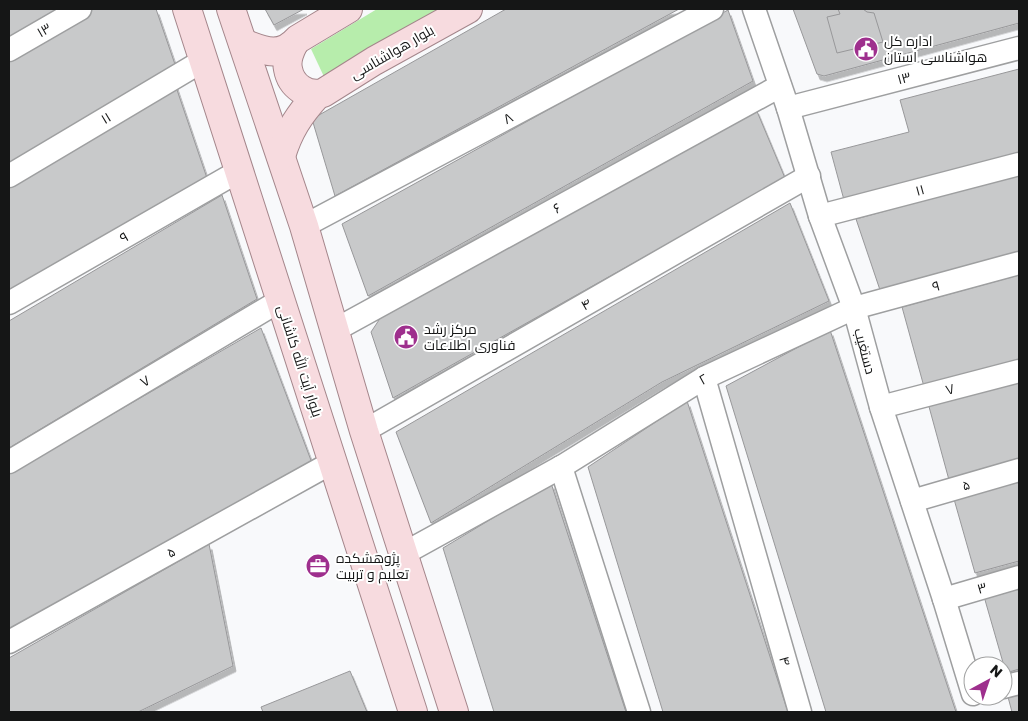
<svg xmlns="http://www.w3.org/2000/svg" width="1028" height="721" font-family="Poppins,Cairo,sans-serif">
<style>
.green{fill:#b7edac}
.building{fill:#c8c9ca;stroke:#98989a;filter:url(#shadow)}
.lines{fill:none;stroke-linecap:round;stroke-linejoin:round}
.minor-casing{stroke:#9e9fa0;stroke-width:25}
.major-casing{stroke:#a4868b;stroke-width:30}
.minor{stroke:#fff;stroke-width:22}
.major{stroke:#f7dbdf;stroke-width:28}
.labels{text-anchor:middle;stroke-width:4;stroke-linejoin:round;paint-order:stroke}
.street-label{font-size:14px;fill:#151616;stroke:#fff}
.poi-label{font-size:14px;fill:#151616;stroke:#fff;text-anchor:start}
</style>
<defs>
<filter id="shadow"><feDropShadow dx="3" dy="5.5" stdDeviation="0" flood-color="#0004"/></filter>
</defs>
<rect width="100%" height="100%" fill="#f8f9fb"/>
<!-- green -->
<path class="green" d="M 377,9 L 446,9 L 326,81 L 311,49 Z"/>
<!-- building -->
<g class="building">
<path d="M 9,9 L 61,9 L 9,40 Z"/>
<path d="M 89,9 L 156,9 L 180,79 L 9,183 L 9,56 Z"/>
<path d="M 265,9 L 304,9 L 274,25 Z"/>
<path d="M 506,9 L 679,9 L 335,196 L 312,119 Z"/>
<path d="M 793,9 L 1019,9 L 1019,23 L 824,76 L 817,74 Z"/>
<path d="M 838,9 L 863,9 L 867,12 L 874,13 L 883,42 L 837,53 L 827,17 L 840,14 Z"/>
<path d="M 728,10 L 753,81 L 368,296 L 342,224 Z"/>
<path d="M 1019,69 L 1019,155 L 844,200 L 831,152 L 909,132 L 900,100 Z"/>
<path d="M 174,81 L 209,184 L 9,305 L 9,178 Z"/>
<path d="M 756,109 L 785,178 L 393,398 L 371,332 L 381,317 Z"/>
<path d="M 1019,174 L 1019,252 L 880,290 L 856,219 Z"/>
<path d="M 222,195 L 257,299 L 9,448 L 9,321 Z"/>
<path d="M 790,203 L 829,301 L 662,382 L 431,523 L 396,432 Z"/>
<path d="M 1019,275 L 1019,369 L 926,394 L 902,307 Z"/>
<path d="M 261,328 L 312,463 L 9,633 L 9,474 Z"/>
<path d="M 830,330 L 956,712 L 826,712 L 726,386 Z"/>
<path d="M 1019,366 L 1019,460 L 949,480 L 925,392 Z"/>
<path d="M 687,401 L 788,712 L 663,712 L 588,467 Z"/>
<path d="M 1019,467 L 1019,561 L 975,573 L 950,485 Z"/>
<path d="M 551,483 L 626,712 L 494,712 L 443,548 Z"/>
<path d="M 209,544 L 233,666 L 138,712 L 9,712 L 9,658 Z"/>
<path d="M 1019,575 L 1019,669 L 1006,673 L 981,586 Z"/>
<path d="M 350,671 L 367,712 L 263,712 L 261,707 Z"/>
<path d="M 1019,694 L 1019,712 L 1012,712 L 1008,697 Z"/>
</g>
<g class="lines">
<defs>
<g id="minor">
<path d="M 754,9 L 788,108 L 820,216 L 854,308 L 881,407 L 944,599 L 973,694"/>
<path d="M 9,50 L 80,9"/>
<path d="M 788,108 L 1019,48"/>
<path d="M 9,176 L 204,60"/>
<path d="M 820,216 L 1019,164"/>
<path d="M 304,226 L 712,9"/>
<path d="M 9,303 L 239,171"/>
<path d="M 335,330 L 780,86"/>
<path d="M 704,378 L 800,712"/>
<path d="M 881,407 L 1019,371"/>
<path d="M 364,431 L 809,176"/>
<path d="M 9,462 L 281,300"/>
<path d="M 561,467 L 639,712"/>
<path d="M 912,501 L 1019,470"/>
<path d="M 403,554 L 561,467 L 704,378 L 854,308 L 1019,263"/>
<path d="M 944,599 L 1019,577"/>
<path d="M 9,642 L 333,462"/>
<path d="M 1003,687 L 1019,683"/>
</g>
<g id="major">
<path d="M 187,9 L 413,712"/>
<path d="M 231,9 L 304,226 L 364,431 L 454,712"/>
<path d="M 243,43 C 264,51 280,59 298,39 L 348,9"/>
<path d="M 293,45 C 289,53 286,60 288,69 C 291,86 307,97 323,93 L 374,61 L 468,9"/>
<path d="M 281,156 C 289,130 299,115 317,95"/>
</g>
</defs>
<!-- minor casing -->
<use href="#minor" class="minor-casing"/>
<!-- major casing -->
<use href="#major" class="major-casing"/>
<!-- minor -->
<use href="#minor" class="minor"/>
<!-- major -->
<use href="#major" class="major"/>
</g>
<!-- icons -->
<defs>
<symbol id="civic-disc" viewBox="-11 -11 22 22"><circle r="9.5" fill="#9e2f8d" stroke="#fff"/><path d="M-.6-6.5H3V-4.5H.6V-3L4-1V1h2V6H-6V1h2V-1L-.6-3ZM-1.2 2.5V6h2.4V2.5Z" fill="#fff"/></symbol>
<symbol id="office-disc" viewBox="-11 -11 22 22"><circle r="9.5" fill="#9e2f8d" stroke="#fff"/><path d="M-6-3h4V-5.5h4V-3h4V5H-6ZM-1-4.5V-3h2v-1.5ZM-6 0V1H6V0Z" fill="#fff"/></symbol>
</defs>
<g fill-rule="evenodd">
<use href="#civic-disc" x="852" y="35" width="28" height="28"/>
<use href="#civic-disc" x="392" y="323" width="28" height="28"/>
<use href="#office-disc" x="304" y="552" width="28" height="28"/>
</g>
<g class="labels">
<!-- street labels -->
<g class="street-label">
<text transform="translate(44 30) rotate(-30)" y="5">۱۳</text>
<text transform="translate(392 52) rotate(-30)" y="5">بلوار هواشناسی</text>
<text transform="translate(904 78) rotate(-15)" y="5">۱۳</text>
<text transform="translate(106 118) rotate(-31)" y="5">۱۱</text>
<text transform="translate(508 118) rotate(-28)" y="5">۸</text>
<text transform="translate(920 190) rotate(-15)" y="5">۱۱</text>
<text transform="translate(557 208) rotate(-29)" y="5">۶</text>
<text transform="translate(124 237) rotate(-30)" y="5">۹</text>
<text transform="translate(936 286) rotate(-15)" y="5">۹</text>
<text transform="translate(586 304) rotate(-30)" y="5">۴</text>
<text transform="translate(865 351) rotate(75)" y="5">دستغیب</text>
<text transform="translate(300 361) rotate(72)" y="5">بلوار آیت الله کاشانی</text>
<text transform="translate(703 379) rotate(-29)" y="5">۲</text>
<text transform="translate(145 381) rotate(-31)" y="5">۷</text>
<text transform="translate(950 389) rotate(-15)" y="5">۷</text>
<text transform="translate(966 485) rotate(-16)" y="5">۵</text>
<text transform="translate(171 552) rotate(-29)" y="5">۵</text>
<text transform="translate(982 588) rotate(-16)" y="5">۳</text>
<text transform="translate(785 661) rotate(74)" y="5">۴</text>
</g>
<!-- poi labels -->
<g class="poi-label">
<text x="884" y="46">اداره کل<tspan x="884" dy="16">هواشناسی استان</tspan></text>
<text x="424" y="334">مرکز رشد<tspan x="424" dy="16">فناوری اطلاعات</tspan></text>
<text x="336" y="563">پژوهشکده<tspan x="336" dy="16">تعلیم و تربیت</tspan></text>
</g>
</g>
<!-- border -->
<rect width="1028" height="721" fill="none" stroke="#151616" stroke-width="20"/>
<!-- north arrow -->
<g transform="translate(988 681) rotate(40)"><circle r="24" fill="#ffffff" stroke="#a1a2a2"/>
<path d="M0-4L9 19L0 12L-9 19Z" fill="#9e2f8d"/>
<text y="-8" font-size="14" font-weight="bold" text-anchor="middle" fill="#151616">N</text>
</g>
</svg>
